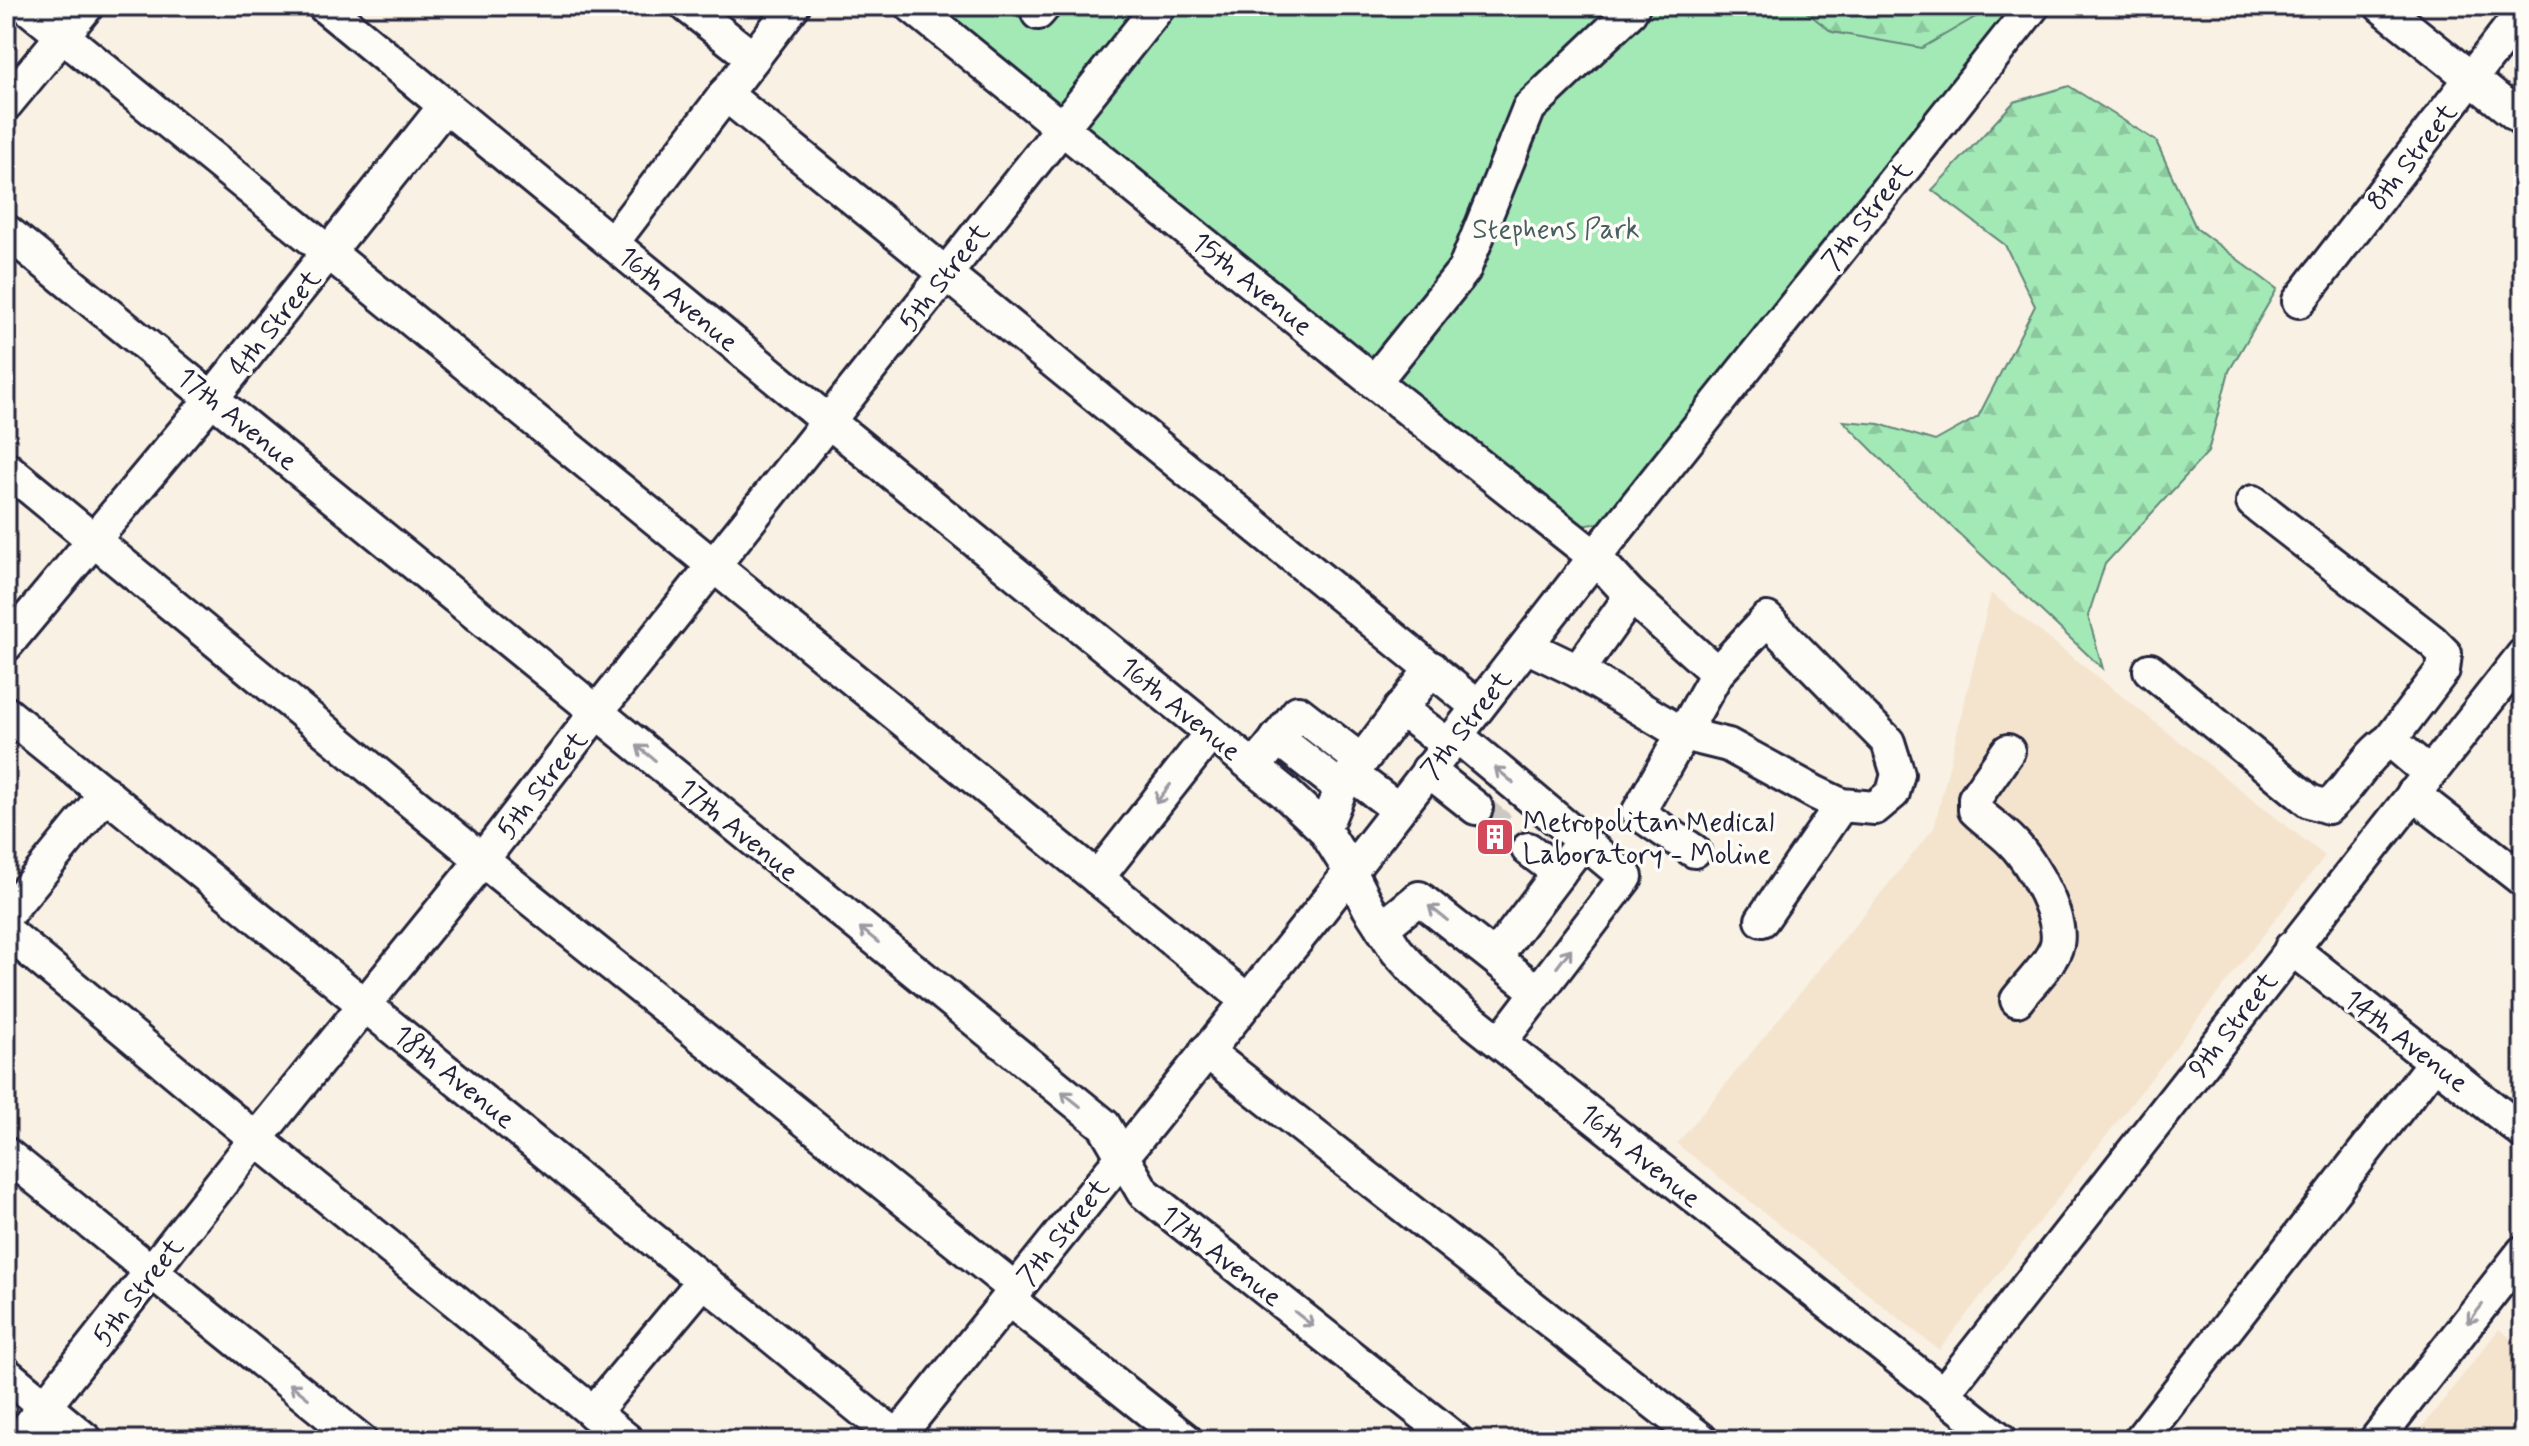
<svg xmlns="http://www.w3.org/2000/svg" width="2529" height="1446" font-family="Mynerve,sans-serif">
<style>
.built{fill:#f4e4ce}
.green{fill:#a3e9b6;stroke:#628678;stroke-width:2}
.forest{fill:url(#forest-firs);stroke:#628678;stroke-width:2}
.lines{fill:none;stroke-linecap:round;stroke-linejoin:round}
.minor-tunnel{stroke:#cec8c2;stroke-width:32;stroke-dasharray:32 16;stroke-linecap:butt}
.minor-casing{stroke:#22223b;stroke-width:38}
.minor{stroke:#fdfcf7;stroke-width:32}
.oneway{stroke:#9a9aa2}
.labels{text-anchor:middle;stroke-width:7;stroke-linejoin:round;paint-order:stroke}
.street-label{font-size:28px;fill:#22223b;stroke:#fdfcf7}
.park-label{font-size:28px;fill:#495e60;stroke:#fdfcf7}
.poi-label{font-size:28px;fill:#22223b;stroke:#fdfcf7;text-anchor:start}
</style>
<defs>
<pattern id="forest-firs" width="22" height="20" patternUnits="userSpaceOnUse" patternTransform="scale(2)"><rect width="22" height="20" fill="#a3e9b6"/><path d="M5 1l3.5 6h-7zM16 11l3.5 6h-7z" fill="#8cc89d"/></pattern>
</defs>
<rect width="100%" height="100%" fill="#f9f1e4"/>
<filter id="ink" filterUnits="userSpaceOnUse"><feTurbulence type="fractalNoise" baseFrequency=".0125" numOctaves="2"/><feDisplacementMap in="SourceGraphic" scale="16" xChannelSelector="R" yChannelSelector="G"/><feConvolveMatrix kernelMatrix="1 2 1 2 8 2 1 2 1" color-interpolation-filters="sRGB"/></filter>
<g filter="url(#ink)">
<!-- built -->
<g class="built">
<path d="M 1991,593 L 2325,856 L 1939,1350 L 1677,1144 L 1934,828 Z"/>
<path d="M 2499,1329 L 2523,1348 L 2523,1440 L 2412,1440 Z"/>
</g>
<!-- green -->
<path class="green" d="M 931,6 L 2019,6 L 1602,523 L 1580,526 L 1566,521 Z"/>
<!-- forest -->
<g class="forest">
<path d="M 1799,6 L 1994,6 L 1922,48 L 1832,32 Z"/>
<path d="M 2069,86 L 2156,141 L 2196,228 L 2277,289 L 2229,371 L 2208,452 L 2105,564 L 2088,616 L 2103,669 L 1902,480 L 1843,421 L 1879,424 L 1935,441 L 1978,417 L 2035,306 L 2005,245 L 1932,190 L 2014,102 Z"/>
</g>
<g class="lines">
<!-- minor-tunnel -->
<path class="minor-tunnel" d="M 1476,808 L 1528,849"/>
<defs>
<g id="minor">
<path d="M 26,6 L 1247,1000"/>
<path d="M 324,6 L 828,421 L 1283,791 L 1324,829 L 1350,871 L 1369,908 L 1397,951 L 1416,972 L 1454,1006 L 2001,1440"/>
<path d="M 687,6 L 753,58"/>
<path d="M 912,6 L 1374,382 L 1595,557 L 1631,596 L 1717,673 L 1683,734 L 1728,745 L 1816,793 L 1841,805 L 1875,808 L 1893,793 L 1898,774 L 1888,742 L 1767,619 L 1717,673"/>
<path d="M 2381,6 L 2523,120"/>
<path d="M 1038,13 L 1044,6"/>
<path d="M 725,94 L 1478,707"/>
<path d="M 6,104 L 87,6"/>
<path d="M 6,231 L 1104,1125 L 1143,1192 L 1456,1440"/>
<path d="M 612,243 L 793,6"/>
<path d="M 2299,301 L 2523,11"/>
<path d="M 1374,382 L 1464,270 L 1529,108 L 1630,12 L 1633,6"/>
<path d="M 6,468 L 482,860 L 1015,1289"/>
<path d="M 2253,502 L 2432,641 L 2445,654 L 2443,670 L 2390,740"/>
<path d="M 6,645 L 213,397 L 445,106"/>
<path d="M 1526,646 L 1578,671 L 1631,596"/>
<path d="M 2150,670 L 2309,801 L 2328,807 C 2351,787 2365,756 2390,740 L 2429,773"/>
<path d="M 1578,671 L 1683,734 L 1638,813 L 1694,851"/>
<path d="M 1400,709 L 1448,745"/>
<path d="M 6,713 L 866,1413 L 903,1440"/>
<path d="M 1456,735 L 1626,877 L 1500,1042"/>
<path d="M 1277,738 L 1341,788"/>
<path d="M 2008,751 L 1975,798 L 1975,810 C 1987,822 2002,831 2013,843 C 2032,862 2068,924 2055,950 C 2047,968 2029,984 2017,1000"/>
<path d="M 1254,768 L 1298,712 L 1360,760"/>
<path d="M 1428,770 L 1476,808"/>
<path d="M 1351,774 L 1398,809"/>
<path d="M 2413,794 L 2523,880"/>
<path d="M 1324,829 L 1341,788 L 1432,668"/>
<path d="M 1528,849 L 1559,873"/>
<path d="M 1097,878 L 1211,733"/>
<path d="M 6,915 L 106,793"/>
<path d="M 1762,920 L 1841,805"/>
<path d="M 1382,928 L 1419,898 L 1538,992"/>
<path d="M 6,931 L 256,1139 L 627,1440"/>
<path d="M 2291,948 L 2523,1132"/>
<path d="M 1495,957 L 1583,841"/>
<path d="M 1206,1051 L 1702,1440"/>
<path d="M 6,1154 L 360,1440"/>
<path d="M 1008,1299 L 1186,1440"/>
<path d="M 6,1374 L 86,1440"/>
<path d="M 1943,1394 L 2523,655"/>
<path d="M 593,1413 L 704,1280"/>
<path d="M 18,1440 L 256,1139 L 482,860 L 596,713 L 1159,6"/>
<path d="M 895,1440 L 1319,912 L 1595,557 L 2033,6"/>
<path d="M 2140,1440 L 2435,1061"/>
<path d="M 2376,1440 L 2523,1252"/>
</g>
</defs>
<!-- minor casing -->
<use href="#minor" class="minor-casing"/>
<!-- minor -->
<use href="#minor" class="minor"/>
</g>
<!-- one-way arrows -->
<defs><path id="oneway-shaft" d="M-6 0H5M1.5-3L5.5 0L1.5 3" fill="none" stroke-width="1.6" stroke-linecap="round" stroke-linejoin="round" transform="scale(2)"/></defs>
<g class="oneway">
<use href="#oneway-shaft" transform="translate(646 753) rotate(-141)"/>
<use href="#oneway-shaft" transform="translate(1504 775) rotate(-140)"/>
<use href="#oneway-shaft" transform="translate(1163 794) rotate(128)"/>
<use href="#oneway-shaft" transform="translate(1438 913) rotate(-142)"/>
<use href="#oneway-shaft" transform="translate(869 935) rotate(-141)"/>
<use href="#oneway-shaft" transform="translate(1564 958) rotate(-53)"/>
<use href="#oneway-shaft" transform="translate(1071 1099) rotate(-141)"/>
<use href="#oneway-shaft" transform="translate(2475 1314) rotate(128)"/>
<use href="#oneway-shaft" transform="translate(1304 1319) rotate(38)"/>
<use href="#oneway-shaft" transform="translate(299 1391) rotate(-141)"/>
</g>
</g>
<!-- icons -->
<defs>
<symbol id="building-square" viewBox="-11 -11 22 22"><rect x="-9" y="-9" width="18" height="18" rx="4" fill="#d1495b" stroke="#fdfcf7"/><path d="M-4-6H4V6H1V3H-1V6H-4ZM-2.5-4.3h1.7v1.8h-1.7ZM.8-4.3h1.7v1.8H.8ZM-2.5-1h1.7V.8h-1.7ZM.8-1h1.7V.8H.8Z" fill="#fff"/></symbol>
</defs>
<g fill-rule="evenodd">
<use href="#building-square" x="1473" y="815" width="44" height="44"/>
</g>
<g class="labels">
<!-- street labels -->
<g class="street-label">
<text transform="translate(2411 156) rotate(-52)" y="10">8th Street</text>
<text transform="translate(1866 215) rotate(-52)" y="10">7th Street</text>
<text transform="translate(943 276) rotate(-52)" y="10">5th Street</text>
<text transform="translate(1253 283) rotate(39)" y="10">15th Avenue</text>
<text transform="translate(679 298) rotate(40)" y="10">16th Avenue</text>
<text transform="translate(274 322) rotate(-51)" y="10">4th Street</text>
<text transform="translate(238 418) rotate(39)" y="10">17th Avenue</text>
<text transform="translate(1181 708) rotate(39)" y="10">16th Avenue</text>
<text transform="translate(1465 724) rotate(-52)" y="10">7th Street</text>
<text transform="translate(541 784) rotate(-52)" y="10">5th Street</text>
<text transform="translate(739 829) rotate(39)" y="10">17th Avenue</text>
<text transform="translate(2232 1024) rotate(-52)" y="10">9th Street</text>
<text transform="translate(2407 1040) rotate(38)" y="10">14th Avenue</text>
<text transform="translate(455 1076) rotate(39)" y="10">18th Avenue</text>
<text transform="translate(1641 1155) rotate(39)" y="10">16th Avenue</text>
<text transform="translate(1062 1231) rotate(-51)" y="10">7th Street</text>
<text transform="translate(1222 1255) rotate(38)" y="10">17th Avenue</text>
<text transform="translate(137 1291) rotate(-52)" y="10">5th Street</text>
</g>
<!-- park labels -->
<g class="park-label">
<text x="1556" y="238">Stephens Park</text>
</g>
<!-- poi labels -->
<g class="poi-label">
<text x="1523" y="831">Metropolitan Medical<tspan x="1523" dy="32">Laboratory - Moline</tspan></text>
</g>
</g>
<!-- margin -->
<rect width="2529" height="1446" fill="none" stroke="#fdfcf7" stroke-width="32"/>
<rect x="16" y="16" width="2497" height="1414" fill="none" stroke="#22223b" stroke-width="3" filter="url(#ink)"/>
</svg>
